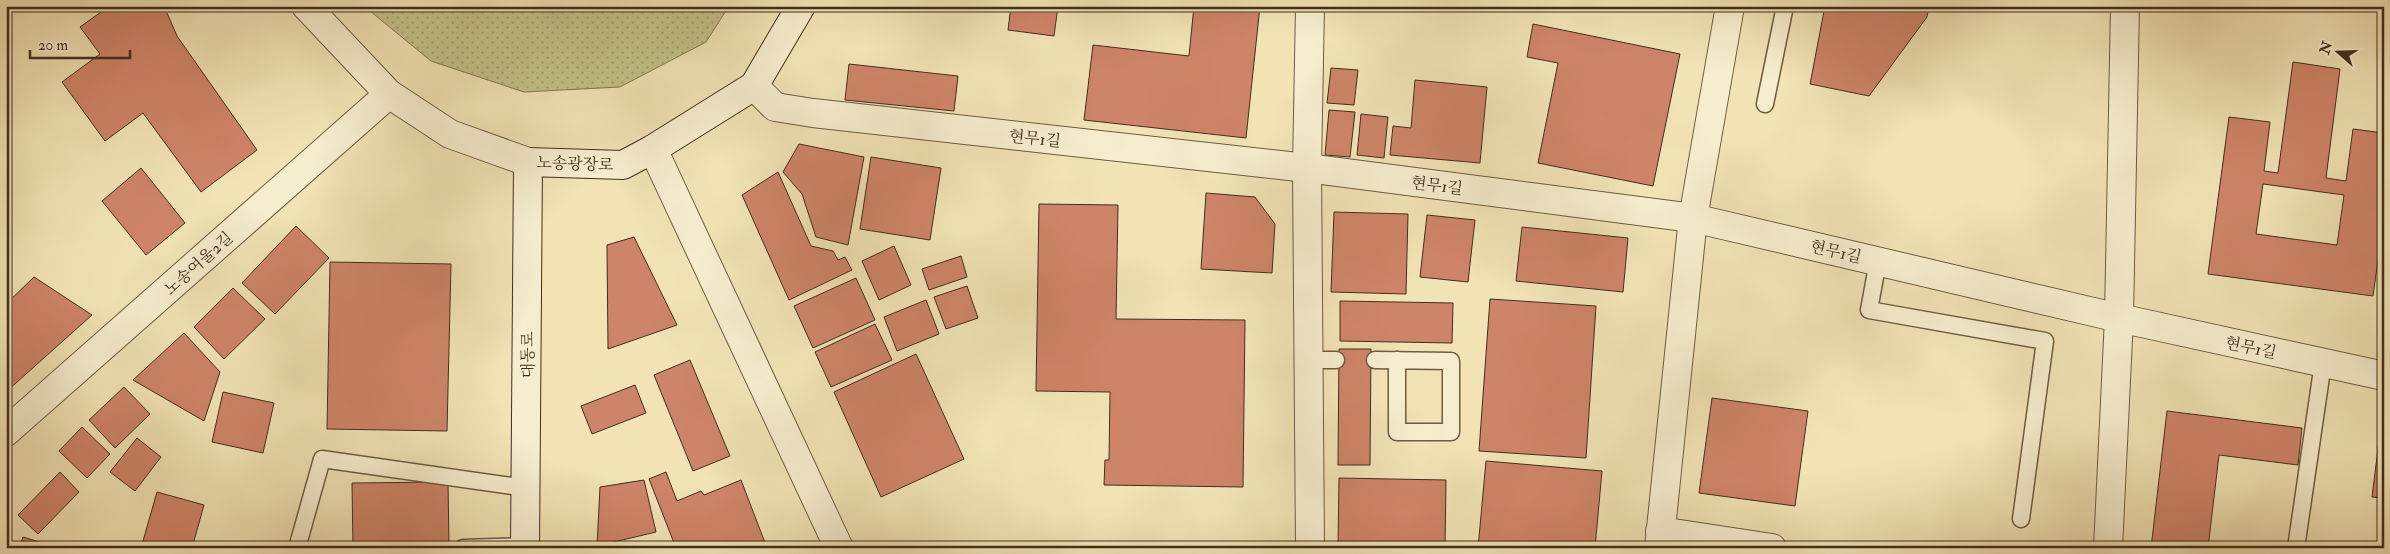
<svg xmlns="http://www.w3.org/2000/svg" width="2390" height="554" font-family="'IM FELL Double Pica','Noto Serif KR',serif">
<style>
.park{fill:url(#park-dots);stroke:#827852}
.building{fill:#ce8468;stroke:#412e1d;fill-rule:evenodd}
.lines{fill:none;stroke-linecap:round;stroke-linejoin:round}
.lane-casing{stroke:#6d5b43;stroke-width:19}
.street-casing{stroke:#6d5b43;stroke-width:30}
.secondary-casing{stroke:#412e1d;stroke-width:30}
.lane{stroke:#f6edce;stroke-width:16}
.street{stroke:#f6edce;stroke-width:28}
.secondary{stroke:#f6edce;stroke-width:28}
.labels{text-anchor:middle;stroke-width:4;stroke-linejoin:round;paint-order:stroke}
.street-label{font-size:16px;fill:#412e1d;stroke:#f6edce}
</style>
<defs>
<pattern id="park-dots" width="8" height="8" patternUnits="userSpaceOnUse" patternTransform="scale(1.25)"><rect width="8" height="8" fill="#c2c187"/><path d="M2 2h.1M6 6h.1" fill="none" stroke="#9f9d6e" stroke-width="1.8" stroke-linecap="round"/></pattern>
</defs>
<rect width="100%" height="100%" fill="#f1e3b4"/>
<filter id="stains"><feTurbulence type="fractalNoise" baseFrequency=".004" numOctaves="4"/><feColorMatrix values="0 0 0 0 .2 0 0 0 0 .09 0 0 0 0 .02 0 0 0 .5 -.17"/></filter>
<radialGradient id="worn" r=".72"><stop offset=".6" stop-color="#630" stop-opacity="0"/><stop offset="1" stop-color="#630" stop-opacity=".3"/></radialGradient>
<!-- park -->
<path class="park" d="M 364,6 L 729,6 L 706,42 L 620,87 L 524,92 L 431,61 Z"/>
<!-- building -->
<g class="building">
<path d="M 98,6 L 164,6 L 177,36 L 257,150 L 201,192 L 143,113 L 105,141 L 62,82 L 100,54 L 80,27 L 101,12 Z"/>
<path d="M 1011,6 L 1058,6 L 1054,36 L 1008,30 Z"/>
<path d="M 1194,6 L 1260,6 L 1246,138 L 1084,120 L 1093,45 L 1189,56 Z"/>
<path d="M 1825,6 L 1929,6 L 1927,17 L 1869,96 L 1810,84 Z"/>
<path d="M 1533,24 L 1680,54 L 1653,186 L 1538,163 L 1558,63 L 1527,57 Z"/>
<path d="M 2293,62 L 2340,69 L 2326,178 L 2346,181 L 2353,129 L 2384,133 L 2384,216 L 2373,296 L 2208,274 L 2229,117 L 2270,122 L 2264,171 L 2278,173 ZM 2263,184 L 2344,195 L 2337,245 L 2256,234 Z"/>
<path d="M 849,64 L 958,76 L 954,111 L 845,100 Z"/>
<path d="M 1331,68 L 1358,70 L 1354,105 L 1327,103 Z"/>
<path d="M 1415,80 L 1487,87 L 1480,163 L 1390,155 L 1393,126 L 1411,128 Z"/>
<path d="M 1329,110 L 1355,112 L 1350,157 L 1325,155 Z"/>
<path d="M 1361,114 L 1388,117 L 1384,158 L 1357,155 Z"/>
<path d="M 799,144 L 864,157 L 848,245 L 816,237 L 802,194 L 783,172 Z"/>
<path d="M 871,157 L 941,168 L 930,240 L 860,229 Z"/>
<path d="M 141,168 L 185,223 L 146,255 L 102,201 Z"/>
<path d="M 778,172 L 811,246 L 833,251 L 838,260 L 845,257 L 852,270 L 789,300 L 742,195 Z"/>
<path d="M 1206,193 L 1255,197 L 1275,224 L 1272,273 L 1201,269 Z"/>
<path d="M 1039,204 L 1118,205 L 1116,319 L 1245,320 L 1243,487 L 1104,485 L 1105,460 L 1109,460 L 1110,392 L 1036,391 Z"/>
<path d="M 1334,212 L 1408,214 L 1406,294 L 1331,292 Z"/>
<path d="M 1427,215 L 1475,220 L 1468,282 L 1420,277 Z"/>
<path d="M 296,226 L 329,258 L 275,314 L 242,283 Z"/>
<path d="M 1522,227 L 1628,238 L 1623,292 L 1516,281 Z"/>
<path d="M 634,237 L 677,325 L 608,349 L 607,245 Z"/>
<path d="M 894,246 L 911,285 L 879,300 L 862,261 Z"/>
<path d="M 961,256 L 967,277 L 929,290 L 922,269 Z"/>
<path d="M 330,262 L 451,264 L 447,431 L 327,429 Z"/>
<path d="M 34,277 L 92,315 L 7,391 L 6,304 Z"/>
<path d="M 856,278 L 875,320 L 813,348 L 794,306 Z"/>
<path d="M 967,286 L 978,318 L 946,329 L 934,297 Z"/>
<path d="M 233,288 L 265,319 L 224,359 L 194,327 Z"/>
<path d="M 1490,299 L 1596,306 L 1586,458 L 1479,451 Z"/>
<path d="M 926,300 L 939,334 L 897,351 L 884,317 Z"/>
<path d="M 1340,301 L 1453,303 L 1452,343 L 1340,341 Z"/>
<path d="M 875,324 L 892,360 L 831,387 L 815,352 Z"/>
<path d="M 184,333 L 220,372 L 204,421 L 133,380 Z"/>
<path d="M 1339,349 L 1371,349 L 1370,465 L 1338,465 Z"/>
<path d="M 916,354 L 964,459 L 881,497 L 834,392 Z"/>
<path d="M 690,360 L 730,456 L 693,471 L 654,375 Z"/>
<path d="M 635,385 L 646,413 L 592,434 L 581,406 Z"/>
<path d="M 124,387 L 150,414 L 115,448 L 89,420 Z"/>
<path d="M 223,392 L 274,403 L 263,453 L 212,442 Z"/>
<path d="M 1712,398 L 1808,411 L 1795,506 L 1699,493 Z"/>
<path d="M 2383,408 L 2384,408 L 2384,498 L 2372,497 Z"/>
<path d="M 2167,411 L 2302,428 L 2298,465 L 2219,455 L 2208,548 L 2151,548 Z"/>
<path d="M 82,427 L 110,454 L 87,478 L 59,451 Z"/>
<path d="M 137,438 L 161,457 L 135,491 L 110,472 Z"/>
<path d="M 1486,461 L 1602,471 L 1595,548 L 1478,548 Z"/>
<path d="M 60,472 L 79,492 L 38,534 L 18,515 Z"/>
<path d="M 666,472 L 677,501 L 701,491 L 704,495 L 741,480 L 767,548 L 706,548 L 705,545 L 697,548 L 676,548 L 649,479 Z"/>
<path d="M 1339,478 L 1446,480 L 1445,548 L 1338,548 Z"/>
<path d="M 644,480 L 656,532 L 597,546 L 600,487 Z"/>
<path d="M 448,482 L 449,548 L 353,548 L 352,483 Z"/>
<path d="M 157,492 L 204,505 L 192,548 L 141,548 Z"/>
<path d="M 23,537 L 52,546 L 51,548 L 19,548 Z"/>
</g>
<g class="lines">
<defs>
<g id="lane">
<path d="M 1765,104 L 1785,6"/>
<path d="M 1878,261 L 1869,310 L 2045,341 L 2021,519"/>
<path d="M 1309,360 L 1336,360"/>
<path d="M 1375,360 L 1451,361 L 1451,432 L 1397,432 L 1397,360"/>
<path d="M 297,548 L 322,459 L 526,488"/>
<path d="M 463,548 L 525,546"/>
<path d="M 2296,548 L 2323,363"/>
</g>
<g id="street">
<path d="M 306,6 L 389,94 L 450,134 L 528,162"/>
<path d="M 754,86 L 775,107 L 813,113 L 1307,168 L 1693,218 L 2119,318 L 2384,376"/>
<path d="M 653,149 L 839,548"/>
<path d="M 6,432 L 389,94"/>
<path d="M 1660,531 L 1772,548"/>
<path d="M 1310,548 L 1307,168 L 1310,6"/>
<path d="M 1659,548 L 1693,218 L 1730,6"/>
<path d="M 2108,548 L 2119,318 L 2125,6"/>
</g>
<path id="secondary" d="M 525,548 L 528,162 L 623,165 L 653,149 L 754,86 L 801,6"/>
</defs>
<!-- lane casing -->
<use href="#lane" class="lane-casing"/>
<!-- street casing -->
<use href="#street" class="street-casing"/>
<!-- secondary casing -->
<use href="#secondary" class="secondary-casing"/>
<!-- lane -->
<use href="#lane" class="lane"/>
<!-- street -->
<use href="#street" class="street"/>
<!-- secondary -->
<use href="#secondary" class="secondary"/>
</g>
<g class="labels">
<!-- street labels -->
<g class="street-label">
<text transform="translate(1035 138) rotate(6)" y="6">현무1길</text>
<text transform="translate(575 163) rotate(2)" y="6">노송광장로</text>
<text transform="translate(1437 185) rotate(7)" y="6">현무1길</text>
<text transform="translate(1836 251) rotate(13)" y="6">현무1길</text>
<text transform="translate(198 263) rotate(-42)" y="6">노송여울2길</text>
<text transform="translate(2251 347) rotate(12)" y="6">현무1길</text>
<text transform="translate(527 355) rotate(-90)" y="6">대동로</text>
</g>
</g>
<!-- margin -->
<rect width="2390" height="554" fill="none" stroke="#f1e3b4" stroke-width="25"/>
<rect x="8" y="8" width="2375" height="539" fill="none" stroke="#412e1d" stroke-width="2.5"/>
<rect x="12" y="12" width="2365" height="529" fill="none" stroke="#412e1d"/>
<!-- north arrow -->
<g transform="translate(2338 52) rotate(290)" stroke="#f6edce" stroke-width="4" paint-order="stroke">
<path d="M0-4L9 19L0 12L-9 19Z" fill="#412e1d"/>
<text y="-8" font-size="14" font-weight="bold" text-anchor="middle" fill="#412e1d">N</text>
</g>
<!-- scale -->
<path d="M30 50v8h100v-8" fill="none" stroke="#412e1d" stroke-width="2.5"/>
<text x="38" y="50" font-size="15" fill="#412e1d" stroke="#f6edce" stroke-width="4" paint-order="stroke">20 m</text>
<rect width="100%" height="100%" filter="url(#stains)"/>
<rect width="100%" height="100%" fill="url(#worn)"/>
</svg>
